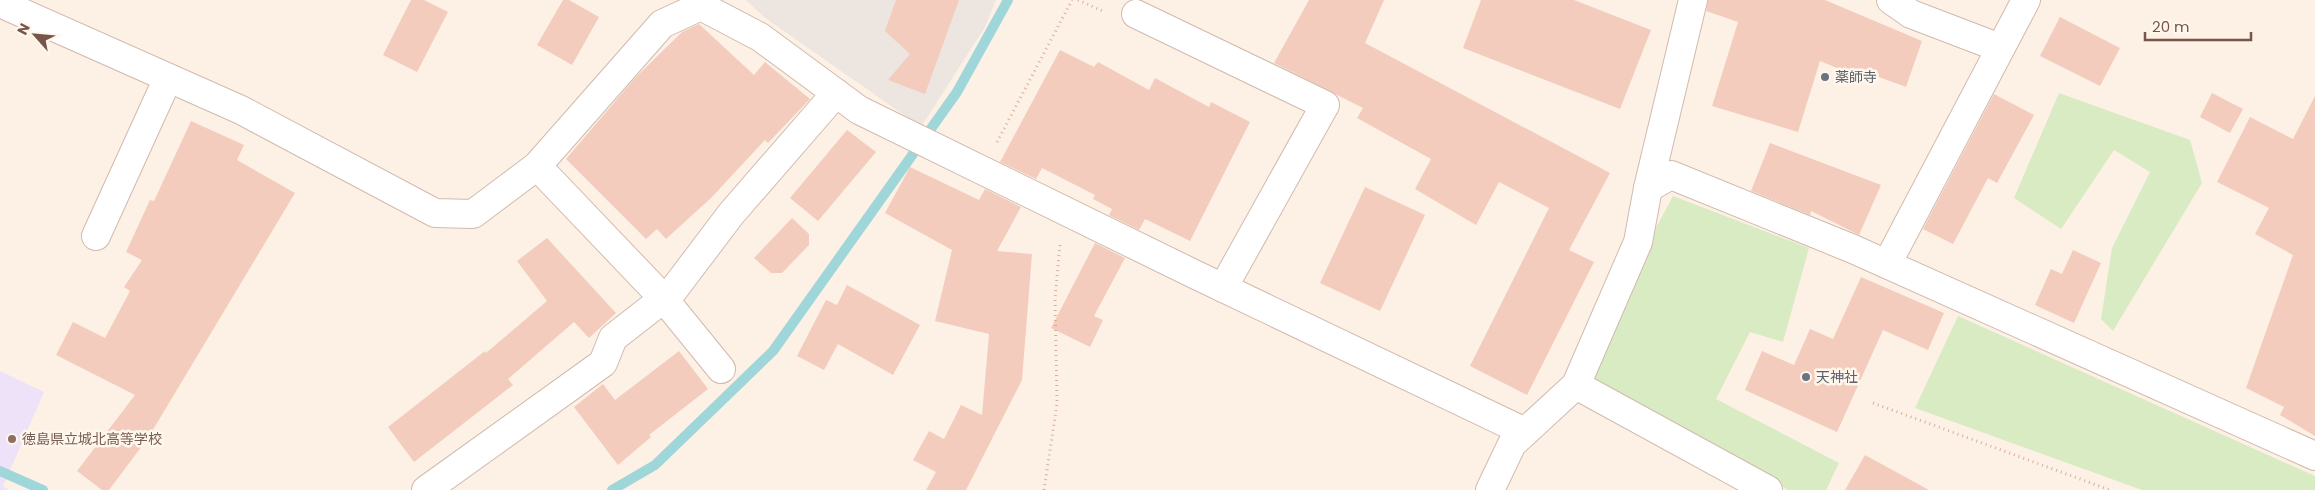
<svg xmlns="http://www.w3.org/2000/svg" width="2315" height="490" font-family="Poppins,'Noto Sans JP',sans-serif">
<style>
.industrial{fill:#ede5e0}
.education{fill:#eee2f9}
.green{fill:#d8ebc3}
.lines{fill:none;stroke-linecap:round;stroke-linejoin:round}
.stream{stroke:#9fd6d9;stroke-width:10}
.building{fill:#f3ccbd}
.minor-casing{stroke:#d1baae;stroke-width:30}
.path{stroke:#d8af9f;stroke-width:3;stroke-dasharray:1 4;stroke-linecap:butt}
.minor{stroke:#fff;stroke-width:28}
.worship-dot{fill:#6b7280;stroke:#fff6ec;stroke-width:2}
.education-dot{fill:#8d6e63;stroke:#fff6ec;stroke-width:2}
.labels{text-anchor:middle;stroke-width:5;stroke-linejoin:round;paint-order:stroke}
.worship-label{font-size:14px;fill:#5b616d;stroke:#fff6ec;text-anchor:start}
.education-label{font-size:14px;fill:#785e54;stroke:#fff6ec;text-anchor:start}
</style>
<rect width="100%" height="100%" fill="#fdf1e6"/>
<!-- industrial -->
<path class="industrial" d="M 746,0 L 996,0 L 985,27 L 921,127 L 764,17 Z"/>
<!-- education -->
<path class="education" d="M 0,371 L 44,392 L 3,486 L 9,490 L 0,490 Z"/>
<!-- green -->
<g class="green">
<path d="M 2059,93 L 2190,140 L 2202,183 L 2113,331 L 2101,319 L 2112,248 L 2150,172 L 2114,150 L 2061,229 L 2014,198 Z"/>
<path d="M 1673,196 L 1809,248 L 1783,342 L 1750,332 L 1716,399 L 1839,463 L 1826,490 L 1788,490 L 1589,376 L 1651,237 Z"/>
<path d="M 1958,316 L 2315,476 L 2315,490 L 2142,490 L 1915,408 Z"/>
</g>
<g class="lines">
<!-- stream -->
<g class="stream">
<path d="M 0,471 L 43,490"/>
<path d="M 612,490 L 655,465 L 773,351 L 957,92 L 1008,0"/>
</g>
</g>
<!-- building -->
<g class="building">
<path d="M 411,0 L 424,0 L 448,12 L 417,72 L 383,55 Z"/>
<path d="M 563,0 L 569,0 L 599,17 L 572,65 L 537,45 Z"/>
<path d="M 896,0 L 959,0 L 925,94 L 888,80 L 910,54 L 885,31 Z"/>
<path d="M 1309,0 L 1384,0 L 1365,43 L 1610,173 L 1569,250 L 1594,262 L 1527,395 L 1470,366 L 1549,208 L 1499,182 L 1476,225 L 1415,189 L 1431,159 L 1357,118 L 1363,108 L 1274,63 Z"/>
<path d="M 1481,0 L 1574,0 L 1651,30 L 1620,109 L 1463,48 Z"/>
<path d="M 1708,0 L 1825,0 L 1922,41 L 1906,87 L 1868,73 L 1866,80 L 1820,61 L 1798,132 L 1712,106 L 1738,22 L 1706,11 Z"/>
<path d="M 2060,17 L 2120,48 L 2100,86 L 2040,56 Z"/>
<path d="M 699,24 L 754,75 L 765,62 L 810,99 L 768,143 L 765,140 L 711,198 L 666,239 L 657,229 L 646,239 L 566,159 L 635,78 L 682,32 Z"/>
<path d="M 1060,50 L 1094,67 L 1098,62 L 1149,90 L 1155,78 L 1209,107 L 1211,102 L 1250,122 L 1190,241 L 1145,219 L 1139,230 L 1109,215 L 1112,209 L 1093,199 L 1095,195 L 1042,168 L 1036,179 L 1000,162 Z"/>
<path d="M 2212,93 L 2243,109 L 2230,133 L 2200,117 Z"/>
<path d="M 1994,94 L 2034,115 L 1997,183 L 1988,178 L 1953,244 L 1923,229 Z"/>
<path d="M 2315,96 L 2315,436 L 2280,415 L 2284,407 L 2246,388 L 2293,255 L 2255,234 L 2269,208 L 2217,182 L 2250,117 L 2293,139 Z"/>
<path d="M 191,121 L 244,145 L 237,160 L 295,193 L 148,438 L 109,490 L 102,490 L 77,471 L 135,395 L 56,355 L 73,322 L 105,338 L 130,291 L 124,287 L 142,260 L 126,252 L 150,200 L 154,201 Z"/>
<path d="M 847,130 L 876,152 L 818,221 L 790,198 Z"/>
<path d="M 1770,143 L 1881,185 L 1859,235 L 1811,211 L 1810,215 L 1751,191 Z"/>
<path d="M 910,167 L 979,200 L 985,189 L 1021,207 L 997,251 L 1032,254 L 1022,380 L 966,490 L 926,490 L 936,472 L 913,460 L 929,431 L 944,439 L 961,405 L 982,415 L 989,334 L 935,321 L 952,250 L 885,213 Z"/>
<path d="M 1365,187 L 1425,215 L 1380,311 L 1320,283 Z"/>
<path d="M 792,218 L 809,234 L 809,245 L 782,273 L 771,273 L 754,258 Z"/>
<path d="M 547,238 L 616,313 L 589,338 L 574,322 L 508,379 L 513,385 L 414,462 L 388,427 L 485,351 L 486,353 L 547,301 L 517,261 Z"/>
<path d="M 1095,243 L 1125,258 L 1094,316 L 1103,320 L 1090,347 L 1051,328 Z"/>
<path d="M 2073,250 L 2101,263 L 2074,323 L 2035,305 L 2051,269 L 2062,274 Z"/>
<path d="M 1861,277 L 1944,313 L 1928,350 L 1883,330 L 1837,432 L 1745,390 L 1762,351 L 1794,365 L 1810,329 L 1833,339 Z"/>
<path d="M 847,285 L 920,325 L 893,375 L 838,344 L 824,370 L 797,356 L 826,300 L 837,305 Z"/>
<path d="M 679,351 L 708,389 L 649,435 L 651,437 L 618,465 L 574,407 L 603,384 L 615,400 Z"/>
<path d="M 1865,455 L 1929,490 L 1845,490 Z"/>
</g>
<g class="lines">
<defs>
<g id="minor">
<path d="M 1891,0 L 1911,14 L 2000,48"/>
<path d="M 0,3 L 241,110 L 435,213 L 473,214 L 537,166 L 662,24 L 701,6 L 760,37 L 859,110 L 1194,274 L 1525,432"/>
<path d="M 1136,14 L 1325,105 L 1223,288"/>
<path d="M 537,166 L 664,299 L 721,369"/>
<path d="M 1648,188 L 1671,175 L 1853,249 L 2315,456"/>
<path d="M 96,236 L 168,78"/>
<path d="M 1887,264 L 2026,0"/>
<path d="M 1576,385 L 1768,490"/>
<path d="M 426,490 L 603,363 L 613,338 L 672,292 L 731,214 L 836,93"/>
<path d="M 1490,490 L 1512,444 L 1576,385 L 1638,242 L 1648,188 L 1693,0"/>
</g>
</defs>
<!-- minor casing -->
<use href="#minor" class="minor-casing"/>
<!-- path -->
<g class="path">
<path d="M 1078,0 L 1105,12"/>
<path d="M 997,142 L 1072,0"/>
<path d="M 1873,403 L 2110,490"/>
<path d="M 1044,490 L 1057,404 L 1055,299 L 1060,244"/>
</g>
<!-- minor -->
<use href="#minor" class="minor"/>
</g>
<!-- markers -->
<g class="worship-dot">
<circle cx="1825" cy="77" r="5"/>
<circle cx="1806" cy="377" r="5"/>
</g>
<circle class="education-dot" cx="12" cy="439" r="5"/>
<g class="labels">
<!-- worship labels -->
<g class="worship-label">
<text x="1835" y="82">薬師寺</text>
<text x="1816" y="382">天神社</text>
</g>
<!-- education labels -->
<g class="education-label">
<text x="22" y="444">徳島県立城北高等学校</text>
</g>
</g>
<!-- north arrow -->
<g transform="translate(35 35) rotate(297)" stroke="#fff6ec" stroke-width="4" paint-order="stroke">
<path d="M0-4L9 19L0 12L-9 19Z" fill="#77554a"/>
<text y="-8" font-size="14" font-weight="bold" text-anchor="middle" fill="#77554a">N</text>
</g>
<!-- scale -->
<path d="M2145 32v8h106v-8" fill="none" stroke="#77554a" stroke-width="2.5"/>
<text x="2152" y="32" font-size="15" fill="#77554a" stroke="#fff6ec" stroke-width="4" paint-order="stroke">20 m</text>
</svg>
